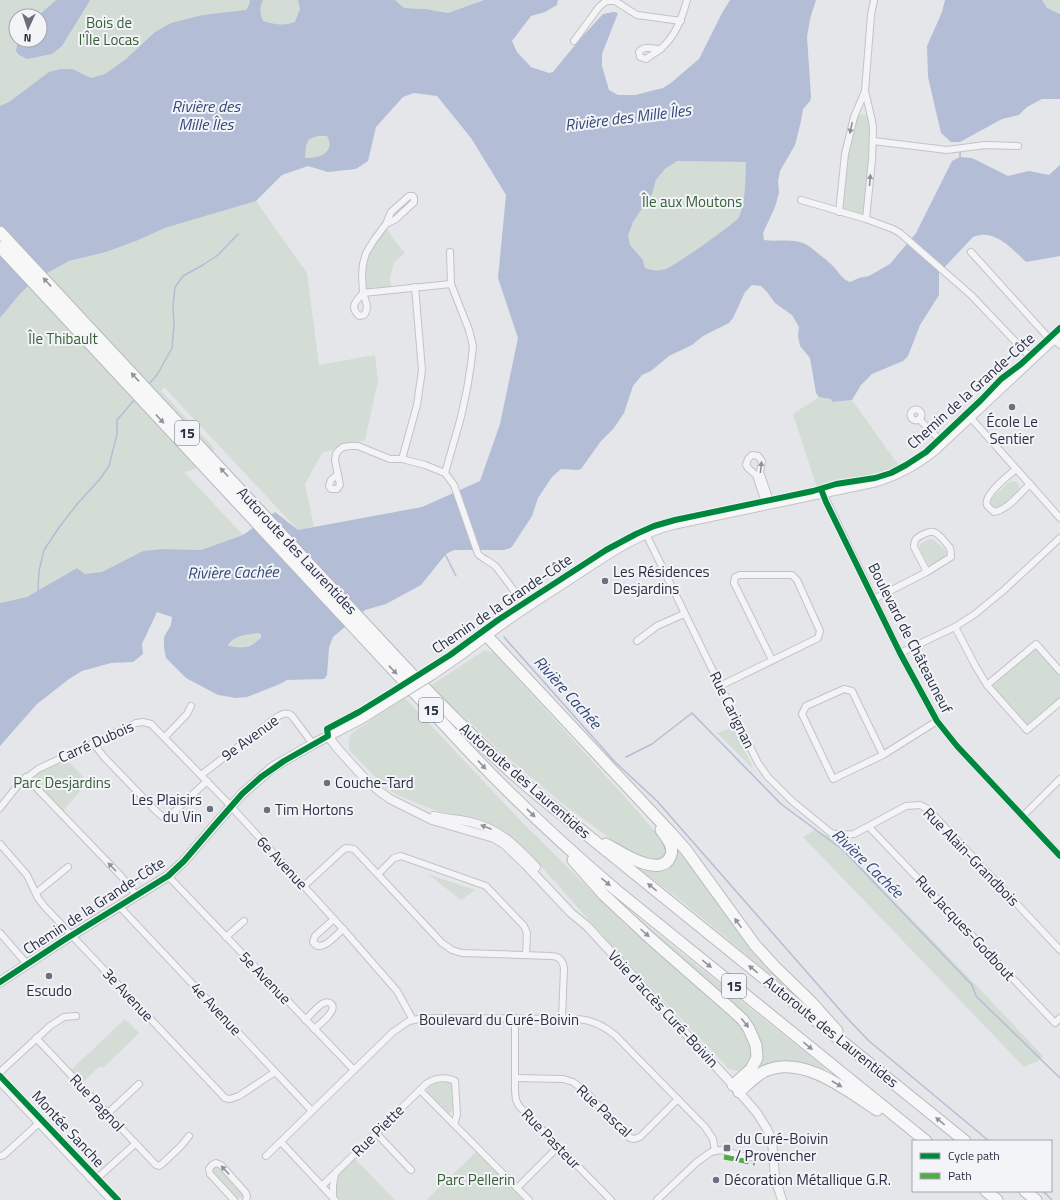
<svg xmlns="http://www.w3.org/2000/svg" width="1060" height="1200" font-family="'Titillium Web',sans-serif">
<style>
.green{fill:#d3ddd5;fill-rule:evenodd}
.water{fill:#b3bdd5;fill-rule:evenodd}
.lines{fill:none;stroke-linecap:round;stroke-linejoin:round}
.stream{stroke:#b3bdd5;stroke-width:1.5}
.minor-casing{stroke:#c2c3c7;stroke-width:8}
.tertiary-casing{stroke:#c2c3c7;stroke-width:10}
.secondary-casing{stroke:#c2c3c7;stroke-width:11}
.motorway-casing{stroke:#b7b9be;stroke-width:13}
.minor{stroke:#f4f4f6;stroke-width:6}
.tertiary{stroke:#f4f4f6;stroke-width:8}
.secondary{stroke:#f7f7f8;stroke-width:9}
.motorway{stroke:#f7f7f8;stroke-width:11}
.secondary-bridge-casing{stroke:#c2c3c7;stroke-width:11;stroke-linecap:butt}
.secondary-bridge{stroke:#f7f7f8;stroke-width:9}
.quiet{stroke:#53ab47;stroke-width:5;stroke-dasharray:10 5;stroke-linecap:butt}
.cycleway-casing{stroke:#f3f4f8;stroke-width:8}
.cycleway{stroke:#00873e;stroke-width:6}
.oneway{fill:#8f929d}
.oneway2{fill:#90939e}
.poi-dot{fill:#6b6f7e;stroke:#f3f4f8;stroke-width:1.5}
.labels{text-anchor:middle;stroke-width:4;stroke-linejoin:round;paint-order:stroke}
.shield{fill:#f3f4f8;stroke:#666a7a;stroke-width:1}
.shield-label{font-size:14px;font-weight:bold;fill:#2a2f44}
.park-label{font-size:15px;fill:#386037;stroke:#f3f4f8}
.street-label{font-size:15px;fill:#2a2f44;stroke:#f3f4f8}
.poi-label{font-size:15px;fill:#2a2f44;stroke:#f3f4f8;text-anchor:start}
.water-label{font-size:16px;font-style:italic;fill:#334779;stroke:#f3f4f8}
</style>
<rect width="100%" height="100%" fill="#e5e6e9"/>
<!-- green -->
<g class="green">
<path d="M 0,0 L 312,0 L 299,35 L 0,130 ZM 16,16 L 40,16 L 40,40 L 16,40 Z"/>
<path d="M 395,0 L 484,0 L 448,13 L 425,9 L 404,8 Z"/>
<path d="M 1042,0 L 1060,0 L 1060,14 L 1047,8 Z"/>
<path d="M 861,114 L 864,114 L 869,118 C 876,150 867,184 863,216 L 841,210 L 848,153 L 857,117 Z"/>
<path d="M 318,136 L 327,136 C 336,152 319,159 305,158 L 306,146 L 309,139 Z"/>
<path d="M 677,161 L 746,162 C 745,178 746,202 739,217 C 736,223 674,266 666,269 C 658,271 653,271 645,268 L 643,260 L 630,245 L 628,236 L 633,222 L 652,194 L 656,180 L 665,169 Z"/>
<path d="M 256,201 L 307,273 L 319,365 L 375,355 L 378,381 L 365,440 L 322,453 L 305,484 L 314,527 L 298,530 L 164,387 L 161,391 L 215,449 L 193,470 L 184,472 L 243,535 L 201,550 L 163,549 L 143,551 L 102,572 L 84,575 L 77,568 L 27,597 L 0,603 L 0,318 L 19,295 L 33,281 L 69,261 L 106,252 L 136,241 L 165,228 Z"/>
<path d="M 387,229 L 397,244 L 405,253 L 394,262 L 390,278 L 391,287 L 364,292 L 364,270 L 375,241 Z"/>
<path d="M 819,397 L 831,399 L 832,402 L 852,400 L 899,466 L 866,478 L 838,482 L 817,488 L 793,414 Z"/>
<path d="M 1014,481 L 1018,483 L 1019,488 L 1018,491 L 1001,507 L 993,508 L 990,505 L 991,499 L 1009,482 Z"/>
<path d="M 929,539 L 933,539 L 947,552 C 946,560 936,563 930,567 L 919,548 L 920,544 Z"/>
<path d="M 258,633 L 261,634 L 261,638 C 249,648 244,648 228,647 C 233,635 247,635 258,633 Z"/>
<path d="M 1036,643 L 1060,672 L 1060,702 L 1027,730 L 988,686 Z"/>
<path d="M 485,650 L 494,653 L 634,807 L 661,839 L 666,848 L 666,854 L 664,858 L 656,861 L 648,860 L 631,852 L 615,842 L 563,804 L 500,751 L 430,686 Z"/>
<path d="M 405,698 L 520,820 L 629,928 L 726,1010 C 737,1022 757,1042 750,1060 C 749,1062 748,1066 745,1068 C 743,1069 739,1070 736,1071 L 729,1069 L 615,949 L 538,863 L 482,822 L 439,812 L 395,794 L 383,785 L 350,751 C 348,743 348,739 352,733 Z"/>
<path d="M 734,727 L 754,770 L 717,733 Z"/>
<path d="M 65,758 L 88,782 L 62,812 L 32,778 L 36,774 Z"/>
<path d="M 815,830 L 833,838 L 975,984 L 1043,1056 L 1038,1061 L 1024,1067 L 803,837 Z"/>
<path d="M 675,845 L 797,995 L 796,996 L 679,899 L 638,868 L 639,867 C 662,877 677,873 675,845 Z"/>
<path d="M 428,874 L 475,890 L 461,900 Z"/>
<path d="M 628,910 L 825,1068 L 822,1072 L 809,1066 L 755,1073 L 758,1037 L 626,913 Z"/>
<path d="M 125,1019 L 139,1033 L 103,1068 L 100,1066 L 82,1083 L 71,1070 Z"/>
<path d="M 446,1082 L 450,1083 L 453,1085 L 453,1109 L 451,1113 L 448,1113 L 441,1106 L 442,1105 L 440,1103 L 439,1104 L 427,1091 L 428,1088 L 436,1083 Z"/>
<path d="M 476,1152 L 524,1200 L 426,1200 Z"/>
<path d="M 355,1159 L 395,1200 L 340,1200 C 328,1179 340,1173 355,1159 Z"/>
<path d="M 215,1167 L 218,1168 L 242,1193 L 243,1196 L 242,1198 L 237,1197 L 215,1174 L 213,1170 Z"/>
</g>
<!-- water -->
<g class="water">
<path d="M 56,0 L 90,0 L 89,2 L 62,46 L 52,54 L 27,59 L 19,55 L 16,51 L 18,40 L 40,40 L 40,16 L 38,16 Z"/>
<path d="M 250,0 L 263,0 C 259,8 260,13 263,21 C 276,25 283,26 295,22 L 300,9 L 298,0 L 395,0 L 404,8 L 425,9 L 448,13 L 484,0 L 558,0 L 557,5 L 545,12 L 531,16 L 512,41 L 517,52 L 531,67 L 549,73 L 553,72 L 580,39 L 603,14 L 614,12 L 618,13 L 602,54 L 602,66 L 609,90 L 618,95 L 635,95 L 663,88 L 672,82 L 699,59 L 722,13 L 730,0 L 816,0 L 810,19 L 807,37 L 811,97 L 810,101 L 803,109 L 801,121 L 795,145 L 780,171 L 778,181 L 779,193 L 775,207 L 763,233 L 764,240 C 776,242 794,238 805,244 C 810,246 830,263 834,267 C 840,274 842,279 850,282 L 859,278 L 869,276 L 890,264 L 916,233 L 952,161 L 960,157 L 972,158 L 1008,176 L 1029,171 L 1049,175 L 1060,165 L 1060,256 L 1026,262 C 1012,249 995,228 973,237 L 939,273 L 939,295 L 920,325 L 908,356 L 903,361 L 872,374 L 861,385 L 852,400 L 832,402 L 831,399 L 819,397 L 816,393 L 810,358 L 800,346 L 798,336 L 799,327 L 792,315 L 775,303 L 767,292 L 761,286 L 752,285 L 745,292 L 733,318 L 729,323 L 703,336 L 692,345 L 669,356 L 651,371 L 642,375 L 633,386 L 624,413 L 614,428 L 601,441 L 581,469 L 577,470 L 561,469 L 552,477 L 538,498 L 532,516 L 511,548 L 504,550 L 454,550 L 446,554 L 421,585 L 386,604 L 365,610 L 333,637 L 329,648 L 327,675 L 324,679 L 287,680 L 280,684 L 247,697 L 236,698 L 218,695 L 186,678 L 166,658 L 164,648 L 164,637 L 171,625 L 172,617 L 157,612 L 142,644 L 143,654 L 133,662 L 111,663 L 82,671 L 69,679 L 37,704 L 0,746 L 0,603 L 27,597 L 77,568 L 85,574 L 102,572 L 143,551 L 163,549 L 201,550 L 243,535 L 275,512 L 298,530 L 422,507 L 480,481 L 500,424 L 518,338 L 498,278 L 506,195 L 471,138 L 437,96 L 414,93 L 403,97 L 376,127 L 368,161 L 356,169 L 328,172 L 308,166 L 282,175 L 256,201 L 165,228 L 136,241 L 106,252 L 69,261 L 33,281 L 19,295 L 0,318 L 0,106 L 9,102 L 49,72 L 61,69 L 72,69 L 91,78 L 105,74 L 126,59 L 155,32 L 171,23 L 203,15 L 246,10 L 249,5 ZM 318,136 L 327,136 C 336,152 319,159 305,158 L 306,146 L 309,139 ZM 677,161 L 746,162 C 745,178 746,202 739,217 C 736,223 674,266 666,269 C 658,271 653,271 645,268 L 643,260 L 630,245 L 628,236 L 633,222 L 652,194 L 656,180 L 665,169 ZM 258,633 L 261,634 L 261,638 C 248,649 245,648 228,646 C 233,635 248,635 258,633 Z"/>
<path d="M 945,0 L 1042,0 L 1047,8 L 1060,14 L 1060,99 L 1042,99 L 1027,107 L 1019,115 L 1002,119 L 960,142 L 951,142 L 941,133 L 928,77 L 927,46 L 942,12 Z"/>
</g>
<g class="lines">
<!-- stream -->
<g class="stream">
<path d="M 960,150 L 960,157"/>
<path d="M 149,384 L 157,375 L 172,348 L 174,325 L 173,306 L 175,287 L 183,276 L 203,265 L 218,255 L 238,234"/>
<path d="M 445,554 L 456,576"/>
<path d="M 38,591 L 39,571 L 44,550 L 60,526 L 78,503 L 100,479 L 109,466 L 117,434 L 117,420 L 135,399"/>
<path d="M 504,637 L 615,762 L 657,801 L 847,1018 L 869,1041 L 989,1141"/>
<path d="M 626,757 L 652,744 L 692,713 L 781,804 L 843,850 L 972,985 L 976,996 L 1060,1078"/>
<path d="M 1043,1191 L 1052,1200"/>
</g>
<defs>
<g id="minor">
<path d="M 574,41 L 599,7 L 606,1 L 615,1 L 637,15 L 681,21"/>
<path d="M 661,49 C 653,49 644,45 639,52 L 640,57 L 646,59 C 650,56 655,53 659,50 C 675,38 682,18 687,0"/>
<path d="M 865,91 L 871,15 L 874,0"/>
<path d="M 873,141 L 947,150 L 985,145 L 1018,146"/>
<path d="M 801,200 L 866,219 L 893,229 L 900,233 L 971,295 L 1032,359"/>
<path d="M 839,212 L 845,154 L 854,117 L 865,91 L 872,121 L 873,128 L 872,160 L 866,219"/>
<path d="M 386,224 L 396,219 L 414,202 L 414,198 L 413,196 L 409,196 L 391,212 L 386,224 L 374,240 L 366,253 L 363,264 L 362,275 L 363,293 L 451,284"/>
<path d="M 971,252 L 1046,335 C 1050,340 1056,340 1060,345"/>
<path d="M 363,293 C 365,300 370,308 364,315 L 359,316 C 349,306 356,302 363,293 Z"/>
<circle cx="916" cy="415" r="5.5"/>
<path d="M 970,417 L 1060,518"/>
<path d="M 919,419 L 942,442"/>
<path d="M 402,459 L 417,405 L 422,370 L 415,287"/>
<path d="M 1016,469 C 1009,475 983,495 987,505 C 988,507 992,510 994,512 C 1009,509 1019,494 1030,484"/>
<path d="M 445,473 L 461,417 L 467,389 L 471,364 L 473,346 L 469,330 L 451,284 L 450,252"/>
<path d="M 338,474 L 331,480 L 329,486 L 331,489 L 337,489 L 340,485 L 335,460 L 336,454 L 338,451 L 343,447 L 350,446 L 358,446 L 390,459 L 402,459 L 425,465 L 445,473 L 454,485 L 478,554 C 484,560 492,562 497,568 L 527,608"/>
<path d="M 823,493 L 900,653 L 937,721 L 957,746 L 1060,856"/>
<path d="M 766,505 L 756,475 L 748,468 L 746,465 L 748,459 L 752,455 L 758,456 L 762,461 L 760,472 L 771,504"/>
<path d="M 646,534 L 758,763 L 768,777 L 792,801 L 831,833 L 840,835 L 854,834 L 906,806 L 920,805 L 928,809 L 1060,950"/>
<path d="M 874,599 L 927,572 L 951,557 C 951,554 951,551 950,548 C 947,544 939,534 934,532 C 929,531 917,536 915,541 C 914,543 914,545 914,547 L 927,572"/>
<path d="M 955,627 L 976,667 L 987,685 L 1027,730 L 1060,702"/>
<path d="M 637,641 L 657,626 L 684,614"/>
<path d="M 900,653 L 955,627 L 975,614 L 1004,590 L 1060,538"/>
<path d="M 987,685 L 1036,644 L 1060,671"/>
<path d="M 720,686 L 818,638 L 820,631 L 797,580 L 792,575 L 740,575 L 735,577 L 734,583 L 772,660"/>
<path d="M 165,737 L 187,714 L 191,706"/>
<path d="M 93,743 L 104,757 L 156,811 L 163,817 L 169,816 L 173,813 L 207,781"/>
<path d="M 883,755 L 852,691 L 844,689 L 806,706 L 802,714 L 833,779 L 883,755 L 937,721"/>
<path d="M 201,775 L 273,720 C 279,716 285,710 292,716 L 313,744"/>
<path d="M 26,777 L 121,876 L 137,896"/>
<path d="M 0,808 L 18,785 L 38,769 L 136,723 L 143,722 L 151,724 L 226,801 L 343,929 L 397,991 L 413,1020"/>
<path d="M 1023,816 L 1060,779"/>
<path d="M 869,827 L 1055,1023 L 1060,1018"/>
<path d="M 0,844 L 27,875 L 38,898 L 44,906 L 225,1098 L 230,1099 L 239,1096 L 275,1072"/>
<path d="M 378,874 L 394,858 L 401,856 L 486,886 L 524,926 L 527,933 L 526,955"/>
<path d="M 168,876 L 354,1070"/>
<path d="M 304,886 L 343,850 L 346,848 L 354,849 L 442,943 L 452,950 L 462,953 L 551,956 C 558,956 563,960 564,968 L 562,1018"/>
<path d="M 36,893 L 68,867"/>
<path d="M 120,907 L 312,1111"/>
<path d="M 334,919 L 315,936 L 313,942 C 321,954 336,935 343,929"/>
<path d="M 0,933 L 27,964"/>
<path d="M 226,937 L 244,921"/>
<path d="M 515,1018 L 515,1091 L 516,1100 L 519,1106 L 611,1200"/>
<path d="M 305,1020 C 310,1016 318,1005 324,1003 C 325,1002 329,1002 330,1003 C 340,1009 319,1025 314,1029"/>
<path d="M 36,1038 L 156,1165 L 159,1166 L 162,1164 L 181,1146 L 189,1136"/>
<path d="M 0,1072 L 50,1026 L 64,1017 L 76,1016"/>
<path d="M 515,1078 L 563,1079 L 573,1082 L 584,1090 L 630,1138 L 634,1139 L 640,1137 L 678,1099"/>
<path d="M 420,1090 L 529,1200"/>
<path d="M 107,1114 L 139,1084"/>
<path d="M 376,1133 L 411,1170"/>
<path d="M 281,1142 L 335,1200"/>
<path d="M 0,1156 L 4,1155 L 39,1123"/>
<path d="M 266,1156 L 393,1032 L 409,1021 L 423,1018 L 578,1019 C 593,1020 604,1026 615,1035 L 705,1127 L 713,1139 L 715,1151"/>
<path d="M 94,1181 L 135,1144"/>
<path d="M 323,1185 L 426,1084 C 434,1078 446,1076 455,1081 L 457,1115 L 455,1121 L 453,1123"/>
<path d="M 517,1188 L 558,1147"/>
<path d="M 333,1196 L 333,1185 L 335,1174"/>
<path d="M 234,1200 L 210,1174 L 209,1169 L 212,1165 L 216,1163 L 221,1165 L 246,1193 L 247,1197 L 246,1200"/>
<path d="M 657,1200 L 697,1162 L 711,1152 L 721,1150 L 746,1157 L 773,1158"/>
</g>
<g id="tertiary">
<path d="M 328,736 L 338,749 L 366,780 L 379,791 L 390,799 L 432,820 L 494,838 L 504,844 L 525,864 L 571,913 L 587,926 L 733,1085 L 757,1113 L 767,1129 L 771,1139 L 773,1150 L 775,1178 L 782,1200"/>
<path d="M 434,816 C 446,819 458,819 470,822 C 500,829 516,846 536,867"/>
<path d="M 0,1081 L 112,1200"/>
</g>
<g id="secondary">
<path d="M 432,675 C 453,661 474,646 494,630 C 519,611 546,595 573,577 C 605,556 637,533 675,524 L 875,482 C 898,475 917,465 936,449 L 1060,333"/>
<path d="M 0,982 L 64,940 L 168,876 L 184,861 L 214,826 L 242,794 L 273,767 L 313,744 L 363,718 L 398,696"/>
</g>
<g id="motorway">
<path d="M 0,232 L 405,667 C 449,714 494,759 544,800 L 965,1141"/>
<path d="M 0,247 L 466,748 C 513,798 563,845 616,890 L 926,1141"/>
<path d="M 487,636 L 671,833 L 686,850 L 755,945 L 775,967 L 812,1003 L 837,1031"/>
<path d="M 606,844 C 619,851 662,881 671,855 C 674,846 666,837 661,830"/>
<path d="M 573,860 L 604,895 L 650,938 L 730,1008 L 743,1020 L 749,1029 L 756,1045 L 757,1058 L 751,1069 L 733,1085"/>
<path d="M 739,1092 C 747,1085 755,1076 765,1071 C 803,1054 848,1091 877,1110"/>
<path d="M 986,1191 L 997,1200"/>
<path d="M 1025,1191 L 1036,1200"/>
</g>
</defs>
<!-- minor casing -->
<use href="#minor" class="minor-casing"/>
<!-- tertiary casing -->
<use href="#tertiary" class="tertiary-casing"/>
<!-- secondary casing -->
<use href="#secondary" class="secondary-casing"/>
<!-- motorway casing -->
<use href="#motorway" class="motorway-casing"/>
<!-- minor -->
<use href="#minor" class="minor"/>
<!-- tertiary -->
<use href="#tertiary" class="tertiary"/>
<!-- secondary -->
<use href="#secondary" class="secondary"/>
<!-- motorway -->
<use href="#motorway" class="motorway"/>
<defs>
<path id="secondary-bridge" d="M 398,696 L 432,675"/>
</defs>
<!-- secondary-bridge casing -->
<use href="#secondary-bridge" class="secondary-bridge-casing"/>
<!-- secondary-bridge -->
<use href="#secondary-bridge" class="secondary-bridge"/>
<!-- quiet -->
<path class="quiet" d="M 724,1157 L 755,1163"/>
<defs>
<g id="cycleway">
<path d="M 821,489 L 826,502 L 900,653 L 937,721 L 957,746 L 1060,856"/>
<path d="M 0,982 L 64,940 L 168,876 L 184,861 L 214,826 L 242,794 L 261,777 L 284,761 L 328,736 L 327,729 L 359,712 L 393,691 L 450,655 L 498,620 L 606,550 L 636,534 L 654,526 L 675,520 L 813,491 L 836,484 L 875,478 L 891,473 L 906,465 L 926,452 L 981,400 L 1001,379 L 1021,364 L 1060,328"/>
<path d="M 0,1076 L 118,1200"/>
</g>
</defs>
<!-- cycleway casing -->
<use href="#cycleway" class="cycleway-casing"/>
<!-- cycleway -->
<use href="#cycleway" class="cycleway"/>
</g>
<!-- one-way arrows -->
<defs><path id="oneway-solid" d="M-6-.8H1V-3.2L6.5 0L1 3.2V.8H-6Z"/></defs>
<g class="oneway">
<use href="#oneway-solid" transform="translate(851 128) rotate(102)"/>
<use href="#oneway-solid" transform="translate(870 180) rotate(-85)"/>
<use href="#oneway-solid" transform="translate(761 467) rotate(-84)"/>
<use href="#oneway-solid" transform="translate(486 827) rotate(-159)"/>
<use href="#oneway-solid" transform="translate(112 867) rotate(-134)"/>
<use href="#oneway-solid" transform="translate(225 1170) rotate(-133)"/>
</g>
<g class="oneway2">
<use href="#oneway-solid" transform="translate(47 282) rotate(-133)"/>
<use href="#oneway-solid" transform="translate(135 377) rotate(-133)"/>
<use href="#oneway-solid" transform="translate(160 419) rotate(47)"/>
<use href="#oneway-solid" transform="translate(224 472) rotate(-133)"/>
<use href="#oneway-solid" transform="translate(393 670) rotate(47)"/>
<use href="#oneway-solid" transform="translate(482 765) rotate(47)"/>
<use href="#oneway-solid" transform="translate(531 813) rotate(44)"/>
<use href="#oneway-solid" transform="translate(606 882) rotate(40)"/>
<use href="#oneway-solid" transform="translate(652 887) rotate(-141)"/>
<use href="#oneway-solid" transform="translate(738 923) rotate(-126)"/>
<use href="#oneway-solid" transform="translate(645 933) rotate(42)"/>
<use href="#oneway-solid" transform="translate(707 964) rotate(39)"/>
<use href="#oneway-solid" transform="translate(753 969) rotate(-141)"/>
<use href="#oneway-solid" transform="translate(745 1023) rotate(51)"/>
<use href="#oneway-solid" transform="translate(808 1046) rotate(39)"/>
<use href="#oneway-solid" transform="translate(837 1084) rotate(30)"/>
<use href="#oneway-solid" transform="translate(940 1121) rotate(-141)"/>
</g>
<!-- markers -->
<g class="poi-dot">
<circle cx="1012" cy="407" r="4"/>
<circle cx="605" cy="581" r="4"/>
<circle cx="327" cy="783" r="4"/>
<circle cx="210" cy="809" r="4"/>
<circle cx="267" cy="810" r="4"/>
<circle cx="49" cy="976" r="4"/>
<rect x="723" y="1144" width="8" height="8" rx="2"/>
<circle cx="716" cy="1180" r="4"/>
</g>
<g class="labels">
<!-- shield labels -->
<g class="shield">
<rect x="175" y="421" width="24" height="24" rx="3"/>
<rect x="419" y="698" width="24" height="24" rx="3"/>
<rect x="722" y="974" width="24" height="24" rx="3"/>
</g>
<g class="shield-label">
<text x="187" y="438">15</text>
<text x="431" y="715">15</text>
<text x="734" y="991">15</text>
</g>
<!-- park labels -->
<g class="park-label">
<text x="109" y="28">Bois de<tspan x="109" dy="17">l'Île Locas</tspan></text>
<text x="692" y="207">Île aux Moutons</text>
<text x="63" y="344">Île Thibault</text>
<text x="62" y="788">Parc Desjardins</text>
<text x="476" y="1185">Parc Pellerin</text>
</g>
<!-- street labels -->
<g class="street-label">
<text transform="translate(971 391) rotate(-42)" y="5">Chemin de la Grande-Côte</text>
<text transform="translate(297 551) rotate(47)" y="5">Autoroute des Laurentides</text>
<text transform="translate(502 604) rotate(-34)" y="5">Chemin de la Grande-Côte</text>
<text transform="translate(910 638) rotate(63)" y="5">Boulevard de Châteauneuf</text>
<text transform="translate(732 710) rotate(64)" y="5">Rue Carignan</text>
<text transform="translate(250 738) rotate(-36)" y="5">9e Avenue</text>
<text transform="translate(96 742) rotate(-24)" y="5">Carré Dubois</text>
<text transform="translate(525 781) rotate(41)" y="5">Autoroute des Laurentides</text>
<text transform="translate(971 857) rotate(46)" y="5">Rue Alain-Grandbois</text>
<text transform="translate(282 863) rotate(47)" y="5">6e Avenue</text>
<text transform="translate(94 906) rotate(-33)" y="5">Chemin de la Grande-Côte</text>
<text transform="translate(965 928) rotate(47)" y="5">Rue Jacques-Godbout</text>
<text transform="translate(265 978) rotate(46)" y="5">5e Avenue</text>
<text transform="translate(128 995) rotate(47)" y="5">3e Avenue</text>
<text transform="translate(216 1009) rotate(47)" y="5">4e Avenue</text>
<text transform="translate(663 1009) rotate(47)" y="5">Voie d'accès Curé-Boivin</text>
<text x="499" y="1025">Boulevard du Curé-Boivin</text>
<text transform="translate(831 1032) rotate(39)" y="5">Autoroute des Laurentides</text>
<text transform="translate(97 1103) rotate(47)" y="5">Rue Pagnol</text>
<text transform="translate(604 1111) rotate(43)" y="5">Rue Pascal</text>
<text transform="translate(68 1129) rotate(47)" y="5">Montée Sanche</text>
<text transform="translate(378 1131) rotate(-45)" y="5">Rue Piette</text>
<text transform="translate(551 1139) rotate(46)" y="5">Rue Pasteur</text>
</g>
<!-- poi labels -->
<g class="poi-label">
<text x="1012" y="427" text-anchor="middle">École Le<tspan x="1012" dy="17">Sentier</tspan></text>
<text x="613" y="577">Les Résidences<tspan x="613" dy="17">Desjardins</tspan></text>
<text x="335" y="788">Couche-Tard</text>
<text x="202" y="805" text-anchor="end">Les Plaisirs<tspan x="202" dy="17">du Vin</tspan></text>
<text x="275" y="815">Tim Hortons</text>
<text x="49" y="996" text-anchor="middle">Escudo</text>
<text x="735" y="1144">du Curé-Boivin<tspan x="735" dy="17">/ Provencher</tspan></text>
<text x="724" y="1185">Décoration Métallique G.R.</text>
</g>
<!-- water labels -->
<g class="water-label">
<text x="206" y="112">Rivière des<tspan x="206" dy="18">Mille Îles</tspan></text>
<text transform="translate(628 117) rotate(-7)" y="6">Rivière des Mille Îles</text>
<text transform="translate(233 572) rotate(-1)" y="6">Rivière Cachée</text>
<text transform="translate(568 692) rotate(48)" y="6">Rivière Cachée</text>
<text transform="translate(868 863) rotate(44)" y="6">Rivière Cachée</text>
</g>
</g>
<!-- legend -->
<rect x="912" y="1140" width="140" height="52" fill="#f3f4f8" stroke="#a3a5b0"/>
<rect x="920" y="1153" width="20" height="6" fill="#00873e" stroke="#a3a5b0"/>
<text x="948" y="1160" font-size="12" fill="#2a2f44">Cycle path</text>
<rect x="920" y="1173" width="20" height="6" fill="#53ab47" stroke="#a3a5b0"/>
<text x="948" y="1180" font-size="12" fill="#2a2f44">Path</text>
<!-- north arrow -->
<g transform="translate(28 28) rotate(183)"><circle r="19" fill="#f3f4f8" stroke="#a3a5b0"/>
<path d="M0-3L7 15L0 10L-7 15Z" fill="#6b6f7e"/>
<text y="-6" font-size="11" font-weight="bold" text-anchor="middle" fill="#2a2f44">N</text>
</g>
</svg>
